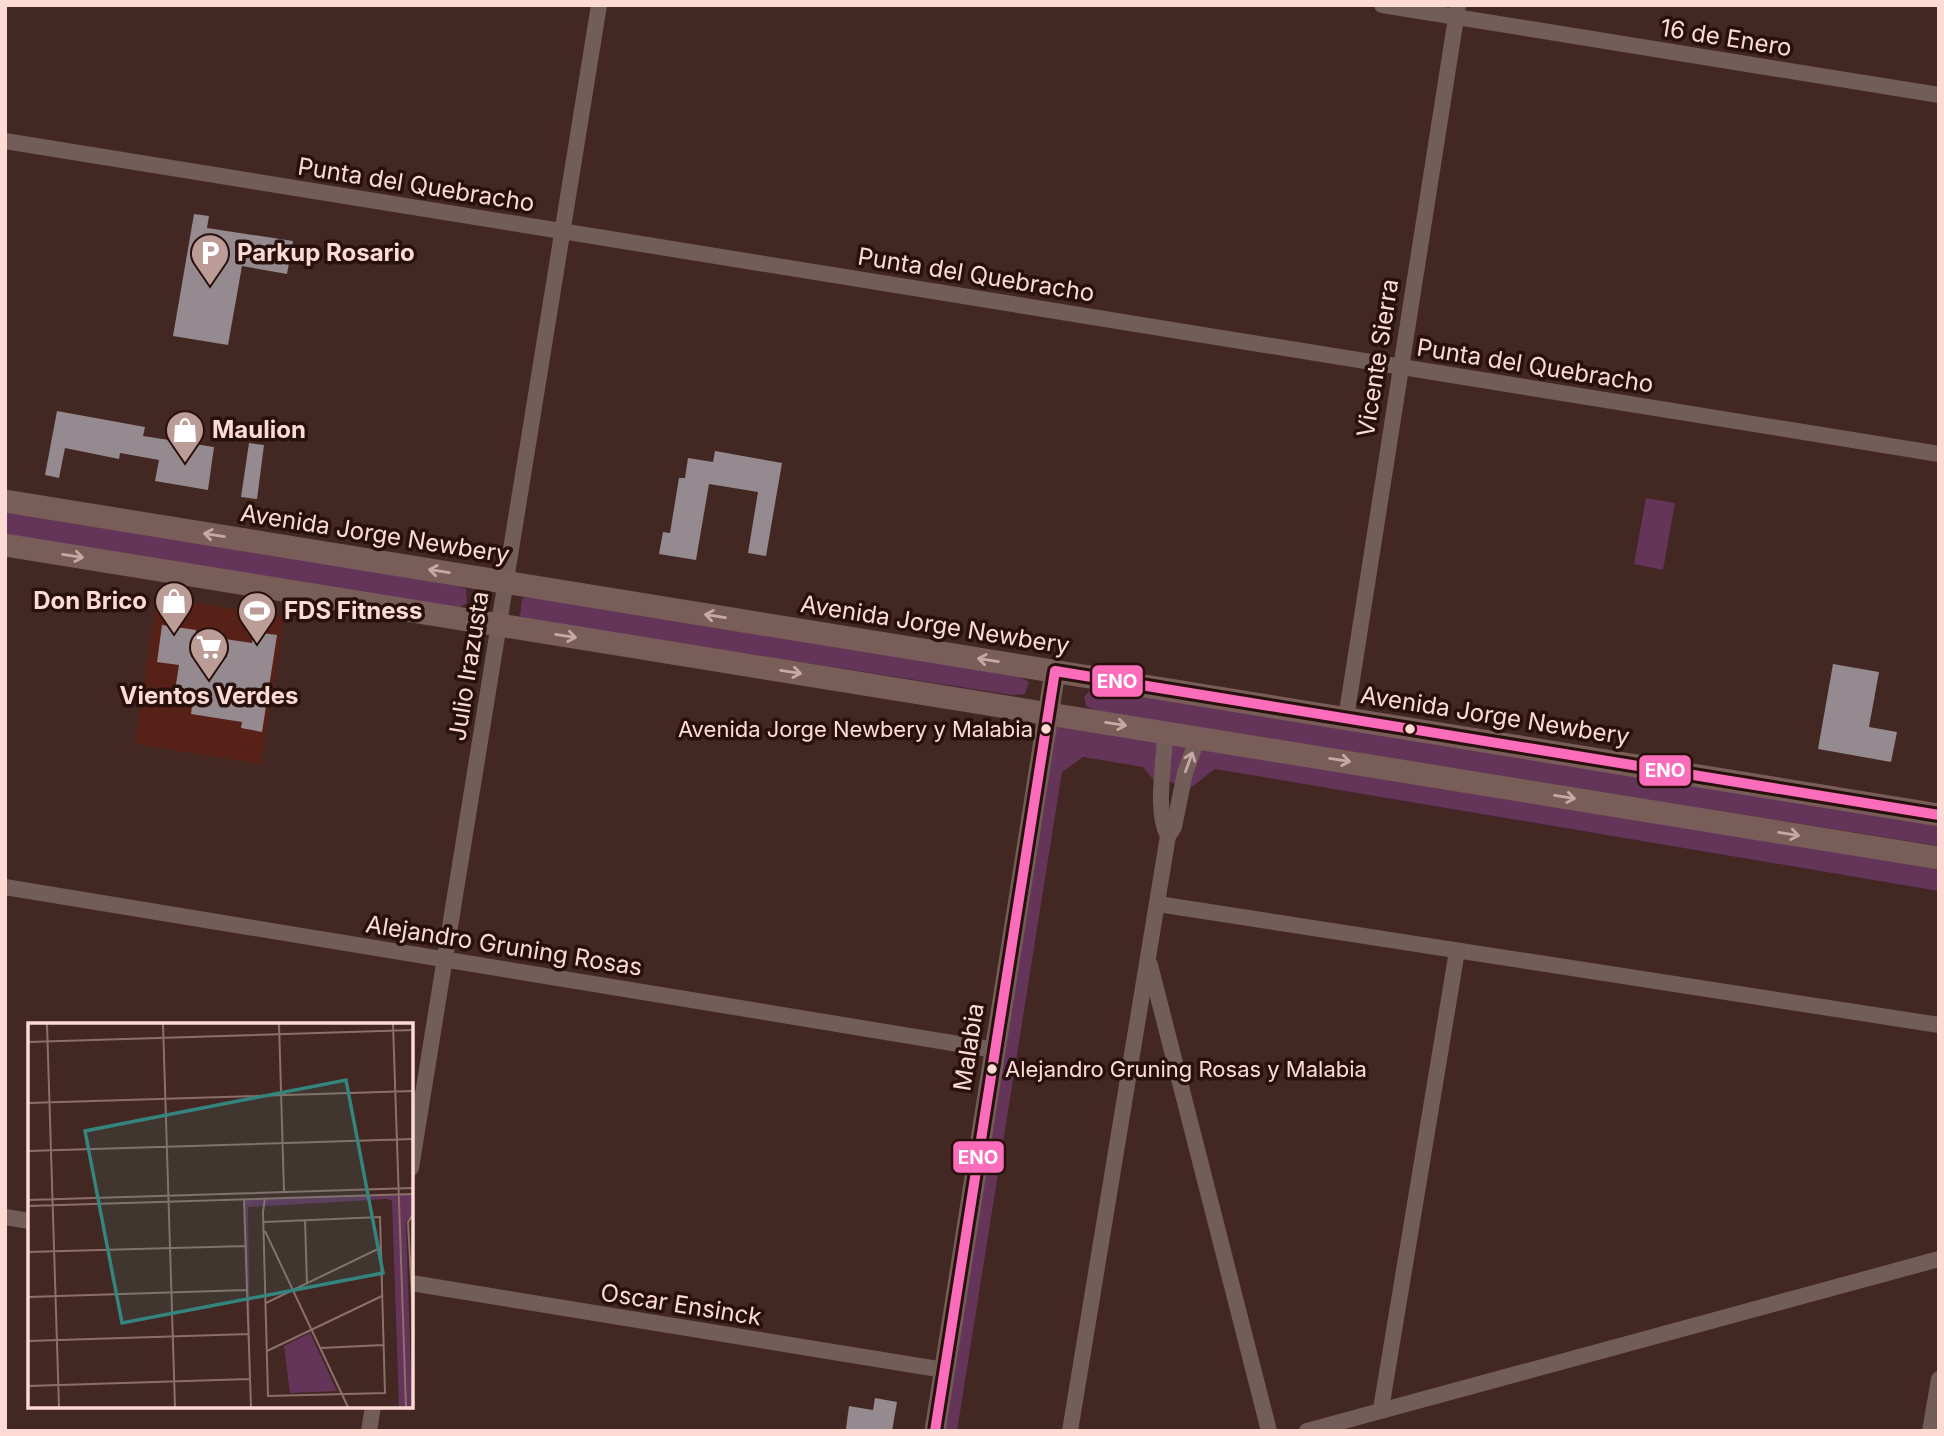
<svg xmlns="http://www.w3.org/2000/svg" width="1944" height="1436" font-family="Inter,sans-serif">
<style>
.built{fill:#582117}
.green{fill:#643459}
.building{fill:#958a8f}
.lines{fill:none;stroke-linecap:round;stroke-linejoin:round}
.minor{stroke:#735d58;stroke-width:16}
.tertiary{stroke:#735d58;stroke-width:21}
.secondary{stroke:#795d58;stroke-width:23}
.bus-1-casing{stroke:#28110c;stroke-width:16}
.bus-1{stroke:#fb6dba;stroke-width:10}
.oneway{stroke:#c8a9a2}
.oneway2{stroke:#c6a9a2}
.bus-dot{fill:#fddbd4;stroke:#28110c;stroke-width:2.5}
.labels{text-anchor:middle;stroke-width:7;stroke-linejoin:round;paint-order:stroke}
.bus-label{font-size:22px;fill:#fddbd4;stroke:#28110c;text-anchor:end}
.street-label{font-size:24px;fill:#fddbd4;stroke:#28110c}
.poi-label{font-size:24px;font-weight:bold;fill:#fddbd4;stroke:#28110c;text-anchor:start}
.inset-road{fill:none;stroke:#8d6f69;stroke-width:2}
.view{fill:#33857d;fill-opacity:0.15;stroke:#33857d;stroke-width:3.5}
.inset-edge{fill:none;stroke:#fddbd4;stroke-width:3.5}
.line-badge{stroke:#28110c;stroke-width:2.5}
.badge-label{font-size:19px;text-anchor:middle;font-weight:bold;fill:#fff}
</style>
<rect width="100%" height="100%" fill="#432722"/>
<!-- built -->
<path class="built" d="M 157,597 L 284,617 L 261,764 L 135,744 Z"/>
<!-- green -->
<g class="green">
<path d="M 1646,498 L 1675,503 L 1663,570 L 1634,564 Z"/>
<path d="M 5,511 L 457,586 L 466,589 L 467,603 L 459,608 L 5,534 Z"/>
<path d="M 529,597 L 1018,676 L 1029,682 L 1025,694 L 1012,695 L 525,619 L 520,616 L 522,598 Z"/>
<path d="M 1101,689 L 1939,826 L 1939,846 L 1094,710 L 1086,706 L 1084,697 L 1090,690 Z"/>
<path d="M 1048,713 L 1939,858 L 1939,891 L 1215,769 L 1189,789 L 1168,781 L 1156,783 L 1143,767 L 1083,757 L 1062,772 L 957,1431 L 935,1431 Z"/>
</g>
<!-- building -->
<g class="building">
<path d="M 194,214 L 209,216 L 207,228 L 293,241 L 287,274 L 242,266 L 228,345 L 173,336 Z"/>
<path d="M 57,411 L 145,427 L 143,436 L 214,447 L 208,490 L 155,481 L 159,460 L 120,453 L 119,459 L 65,448 L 59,478 L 45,475 Z"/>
<path d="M 249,443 L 264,445 L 257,499 L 241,497 Z"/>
<path d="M 715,451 L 782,463 L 766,556 L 748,553 L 758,492 L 709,484 L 696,560 L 659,554 L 663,532 L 670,533 L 679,478 L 685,478 L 688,458 L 713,462 Z"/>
<path d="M 162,625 L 196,630 L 194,652 L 222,657 L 225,639 L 252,643 L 254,632 L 277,635 L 262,732 L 241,728 L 242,722 L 191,714 L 192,706 L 173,703 L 179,665 L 157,662 Z"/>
<path d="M 1833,664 L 1879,672 L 1869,727 L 1897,732 L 1891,762 L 1818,749 Z"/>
<path d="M 875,1398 L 897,1402 L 892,1431 L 846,1429 L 849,1406 L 873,1410 Z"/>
</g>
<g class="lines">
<!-- minor -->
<g class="minor">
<path d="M 1382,5 L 1939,95"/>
<path d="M 5,141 L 1939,454"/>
<path d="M 1346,718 L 1458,5"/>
<path d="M 1165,732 C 1165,763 1154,809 1168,836"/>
<path d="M 5,887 L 995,1050"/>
<path d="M 1158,904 L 1939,1025"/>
<path d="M 1150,965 L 1269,1431"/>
<path d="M 411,1168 L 599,5"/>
<path d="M 5,1217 L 30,1221"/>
<path d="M 411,1283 L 944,1370"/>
<path d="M 1381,1409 L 1457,951"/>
<path d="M 369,1431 L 373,1406"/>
<path d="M 1070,1431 L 1168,836 L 1174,827 L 1185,773 L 1198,737"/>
<path d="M 1307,1431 L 1939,1259"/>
<path d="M 1930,1431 L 1939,1379"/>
</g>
<!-- tertiary -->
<path class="tertiary" d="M 935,1431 L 1055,671"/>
<!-- secondary -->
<g class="secondary">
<path d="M 5,501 L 1939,815"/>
<path d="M 5,545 L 1939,858"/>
</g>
<defs>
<path id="bus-1" d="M 935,1431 L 1055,671 L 1939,815"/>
</defs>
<!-- bus-1 casing -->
<use href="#bus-1" class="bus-1-casing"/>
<!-- bus-1 -->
<use href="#bus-1" class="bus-1"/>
</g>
<!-- one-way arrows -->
<defs><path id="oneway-shaft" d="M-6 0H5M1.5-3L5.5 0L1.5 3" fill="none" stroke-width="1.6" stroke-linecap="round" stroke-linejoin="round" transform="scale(1.75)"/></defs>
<g class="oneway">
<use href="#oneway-shaft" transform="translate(214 535) rotate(-171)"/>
<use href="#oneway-shaft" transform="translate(73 556) rotate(9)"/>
<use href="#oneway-shaft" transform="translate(439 571) rotate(-171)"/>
<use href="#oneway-shaft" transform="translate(715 616) rotate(-171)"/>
<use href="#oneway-shaft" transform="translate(566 636) rotate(9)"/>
<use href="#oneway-shaft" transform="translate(988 660) rotate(-171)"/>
<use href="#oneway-shaft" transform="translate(791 672) rotate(9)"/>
<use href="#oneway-shaft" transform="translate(1116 724) rotate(9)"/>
<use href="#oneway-shaft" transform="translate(1340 760) rotate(9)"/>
<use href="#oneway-shaft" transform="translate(1565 797) rotate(9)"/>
<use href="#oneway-shaft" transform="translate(1789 834) rotate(9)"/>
</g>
<use class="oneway2" href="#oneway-shaft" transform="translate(1189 762) rotate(-70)"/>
<!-- icons -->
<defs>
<symbol id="parking-pin" viewBox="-11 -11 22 30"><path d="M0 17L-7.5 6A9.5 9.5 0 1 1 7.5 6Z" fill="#bc9c96" stroke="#28110c"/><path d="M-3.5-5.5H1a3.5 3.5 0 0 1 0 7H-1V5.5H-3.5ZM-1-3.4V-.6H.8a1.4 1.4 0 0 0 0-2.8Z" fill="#fff"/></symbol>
<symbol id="shop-pin" viewBox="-11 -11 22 30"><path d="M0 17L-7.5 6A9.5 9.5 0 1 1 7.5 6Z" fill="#bc9c96" stroke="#28110c"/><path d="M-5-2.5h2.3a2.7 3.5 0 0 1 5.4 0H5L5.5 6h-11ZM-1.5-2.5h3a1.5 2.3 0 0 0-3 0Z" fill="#fff"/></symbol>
<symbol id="stadium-pin" viewBox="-11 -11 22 30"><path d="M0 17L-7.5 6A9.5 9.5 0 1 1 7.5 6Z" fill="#bc9c96" stroke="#28110c"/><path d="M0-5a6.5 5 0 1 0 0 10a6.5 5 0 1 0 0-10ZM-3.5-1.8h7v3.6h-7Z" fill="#fff"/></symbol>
<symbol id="supermarket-pin" viewBox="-11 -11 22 30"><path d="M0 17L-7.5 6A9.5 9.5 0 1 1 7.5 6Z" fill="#bc9c96" stroke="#28110c"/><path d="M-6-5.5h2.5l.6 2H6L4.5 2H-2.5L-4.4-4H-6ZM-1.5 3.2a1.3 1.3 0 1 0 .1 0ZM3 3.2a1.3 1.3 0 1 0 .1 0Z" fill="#fff"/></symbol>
</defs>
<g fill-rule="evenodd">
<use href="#parking-pin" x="188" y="231" width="44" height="60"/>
<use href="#shop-pin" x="163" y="408" width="44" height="60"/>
<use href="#shop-pin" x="152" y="579" width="44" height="60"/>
<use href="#stadium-pin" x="235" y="589" width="44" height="60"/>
<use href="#supermarket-pin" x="187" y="625" width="44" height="60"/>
</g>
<!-- markers -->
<g class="bus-dot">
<circle cx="1046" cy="729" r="6"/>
<circle cx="1410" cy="729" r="6"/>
<circle cx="992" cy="1069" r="6"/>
</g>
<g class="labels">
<!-- bus labels -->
<g class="bus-label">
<text x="1033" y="737">Avenida Jorge Newbery y Malabia</text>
<text x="1005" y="1077" text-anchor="start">Alejandro Gruning Rosas y Malabia</text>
</g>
<!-- street labels -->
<g class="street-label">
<text transform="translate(1726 38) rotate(9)" y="8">16 de Enero</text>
<text transform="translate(416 185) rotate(9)" y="8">Punta del Quebracho</text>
<text transform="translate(976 275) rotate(9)" y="8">Punta del Quebracho</text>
<text transform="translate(1378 358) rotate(-81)" y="8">Vicente Sierra</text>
<text transform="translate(1535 366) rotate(9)" y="8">Punta del Quebracho</text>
<text transform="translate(375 534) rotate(9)" y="8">Avenida Jorge Newbery</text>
<text transform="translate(935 625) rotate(9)" y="8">Avenida Jorge Newbery</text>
<text transform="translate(469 666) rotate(-81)" y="8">Julio Irazusta</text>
<text transform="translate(1495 716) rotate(9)" y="8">Avenida Jorge Newbery</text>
<text transform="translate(504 946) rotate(9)" y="8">Alejandro Gruning Rosas</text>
<text transform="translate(969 1047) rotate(-81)" y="8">Malabia</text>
<text transform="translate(681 1305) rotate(9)" y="8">Oscar Ensinck</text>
</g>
<!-- poi labels -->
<g class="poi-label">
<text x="237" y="261">Parkup Rosario</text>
<text x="212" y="438">Maulion</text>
<text x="147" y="609" text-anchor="end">Don Brico</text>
<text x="284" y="619">FDS Fitness</text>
<text x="209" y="704" text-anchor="middle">Vientos Verdes</text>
</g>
</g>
<!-- overview -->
<g transform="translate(28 1023)">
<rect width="385" height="385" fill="#432722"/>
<path d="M 385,171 L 385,190 L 378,199 L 384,384 L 371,384 L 364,178 L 360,176 L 220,184 L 223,384 L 216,176 ZM 282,310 L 309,368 L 262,370 L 256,323 Z" fill="#643459"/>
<path class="inset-road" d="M 19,1 L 31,384M 135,1 L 147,384M 251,1 L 256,169M 365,1 L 378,384M 0,19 L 385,7M 0,80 L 385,68M 0,128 L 385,116M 0,177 L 385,165M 216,177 L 223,384M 0,183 L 385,171M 385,191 L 380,199 L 385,291M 277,197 L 279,261M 236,199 L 352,194 L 357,370 L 240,373 L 235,189 L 237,175M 237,208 L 320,384M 0,229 L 218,223M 0,274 L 219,267M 238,280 L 352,225M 385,317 L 385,348M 0,318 L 221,311M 293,325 L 355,322M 239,328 L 354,273M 0,363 L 222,356"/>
<path class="view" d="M 318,57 L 355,250 L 94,300 L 57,108 Z"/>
<rect width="385" height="385" class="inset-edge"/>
</g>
<g class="line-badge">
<rect x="1091" y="664" width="53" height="34" rx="7" fill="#fb6dba"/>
<rect x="1638" y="754" width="54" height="33" rx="7" fill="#fb6dba"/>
<rect x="952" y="1140" width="53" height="34" rx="7" fill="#fb6dba"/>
</g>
<g class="badge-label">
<text x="1117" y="688">ENO</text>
<text x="1665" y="777">ENO</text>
<text x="978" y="1164">ENO</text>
</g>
<!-- border -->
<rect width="1944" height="1436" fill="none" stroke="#fddbd4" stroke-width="14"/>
</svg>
